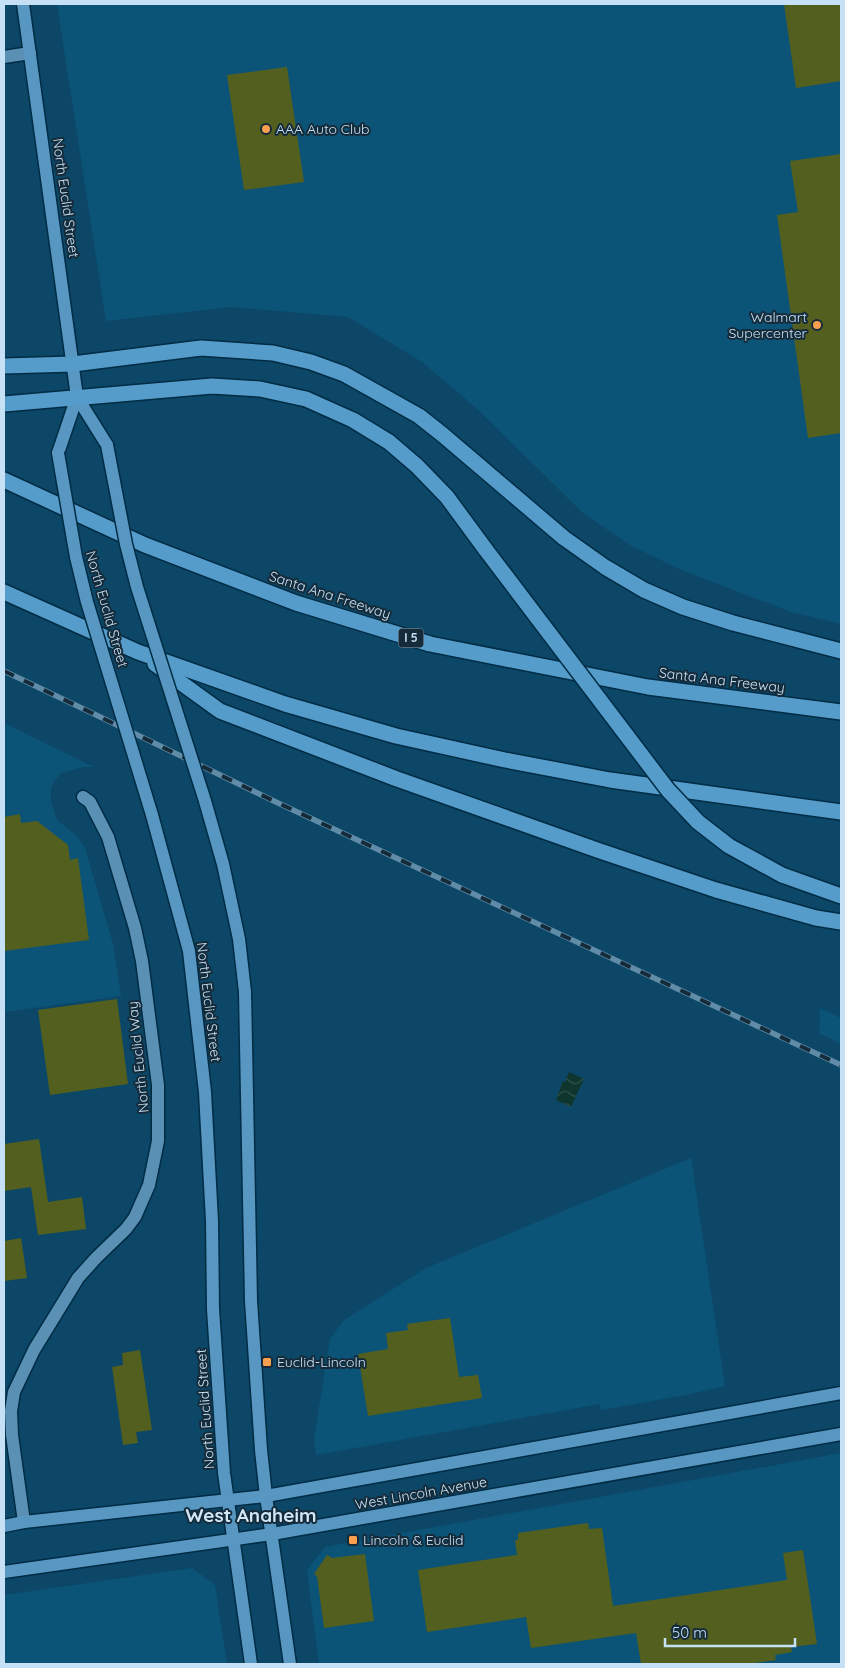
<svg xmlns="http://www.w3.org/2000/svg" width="845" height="1668" font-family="Quicksand,sans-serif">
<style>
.built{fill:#0c5378}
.water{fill:url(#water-waves)}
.building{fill:#535f1e}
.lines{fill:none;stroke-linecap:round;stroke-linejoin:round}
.minor-casing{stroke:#002c44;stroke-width:15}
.major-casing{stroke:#002c44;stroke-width:15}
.highway-casing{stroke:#002c44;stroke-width:18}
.minor{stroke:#5a90b4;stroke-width:12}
.major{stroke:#5797c2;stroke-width:12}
.highway{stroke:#559ccb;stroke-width:15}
.rail-casing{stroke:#608ca7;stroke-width:5.5}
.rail{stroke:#152b3a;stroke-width:4;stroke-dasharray:11;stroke-linecap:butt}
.major-bridge-casing{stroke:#002c44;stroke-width:15;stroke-linecap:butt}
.highway-bridge-casing{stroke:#002c44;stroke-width:18;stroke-linecap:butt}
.major-bridge{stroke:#5797c2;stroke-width:12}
.highway-bridge{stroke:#559ccb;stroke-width:15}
.poi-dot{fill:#fa9f4f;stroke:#152b3a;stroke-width:2}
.labels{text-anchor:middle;stroke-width:4;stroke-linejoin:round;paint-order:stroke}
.shield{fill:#152b3a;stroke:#91aabd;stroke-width:1}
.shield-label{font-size:12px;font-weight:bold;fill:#c6e1f5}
.poi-label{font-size:14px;fill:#c6e1f5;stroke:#152b3a;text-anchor:start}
.street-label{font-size:14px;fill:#c6e1f5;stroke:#152b3a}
.district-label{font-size:19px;font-weight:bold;fill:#d1e7f7;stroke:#152b3a}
</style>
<defs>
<pattern id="water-waves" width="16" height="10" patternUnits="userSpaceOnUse" patternTransform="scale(1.25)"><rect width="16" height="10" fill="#0e352e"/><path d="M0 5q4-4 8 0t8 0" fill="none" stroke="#30524d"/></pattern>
</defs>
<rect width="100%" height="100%" fill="#0c4767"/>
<!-- built -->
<g class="built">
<path d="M 57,4 L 841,4 L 841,624 L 791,612 L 679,569 L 630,545 L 583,513 L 476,408 L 422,362 L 348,317 L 231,307 L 106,321 Z"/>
<path d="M 4,723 L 94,767 L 84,767 L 61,773 L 55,780 L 51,788 L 51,802 L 57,820 L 77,836 L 85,848 L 113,944 L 121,996 L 4,1012 Z"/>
<path d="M 819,1008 L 841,1018 L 841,1044 L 819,1033 L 820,1019 Z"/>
<path d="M 691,1158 L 725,1386 L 686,1395 L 601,1410 L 600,1404 L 316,1455 L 314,1438 L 330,1339 L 344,1320 L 426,1268 Z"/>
<path d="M 841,1453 L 841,1664 L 319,1664 L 307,1570 L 325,1547 Z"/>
<path d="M 192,1568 L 215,1585 L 227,1664 L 4,1664 L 4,1595 Z"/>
</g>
<!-- water -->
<path class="water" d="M 569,1072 L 584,1079 L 571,1107 L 556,1100 L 563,1081 L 565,1082 Z"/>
<!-- building -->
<g class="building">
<path d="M 784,4 L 841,4 L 841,81 L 796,88 Z"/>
<path d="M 287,67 L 304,182 L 244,190 L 227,75 Z"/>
<path d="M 841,154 L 841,433 L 808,438 L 777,215 L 798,212 L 790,161 Z"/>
<path d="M 20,814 L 21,823 L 37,821 L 68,845 L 70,860 L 78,858 L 89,940 L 4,951 L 4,817 Z"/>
<path d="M 117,999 L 128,1084 L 50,1095 L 38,1010 Z"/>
<path d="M 39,1139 L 48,1202 L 82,1197 L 86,1229 L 38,1235 L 31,1187 L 4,1191 L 4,1144 Z"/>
<path d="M 21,1238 L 27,1278 L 4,1281 L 4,1241 Z"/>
<path d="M 450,1318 L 459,1377 L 478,1375 L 482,1398 L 368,1416 L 358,1354 L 388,1349 L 386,1333 L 408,1330 L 407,1324 Z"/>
<path d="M 140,1350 L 152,1430 L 136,1432 L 138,1443 L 123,1445 L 112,1367 L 123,1365 L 122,1353 Z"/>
<path d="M 588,1523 L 589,1529 L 602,1528 L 613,1606 L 787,1580 L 783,1553 L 803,1550 L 817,1644 L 791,1647 L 792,1652 L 775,1655 L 776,1660 L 747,1664 L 641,1664 L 636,1633 L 531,1648 L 526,1617 L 427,1632 L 418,1570 L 517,1555 L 515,1540 L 518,1540 L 518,1533 Z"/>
<path d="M 365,1554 L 374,1621 L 324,1628 L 317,1576 L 314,1574 L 327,1555 L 332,1558 Z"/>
</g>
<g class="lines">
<defs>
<g id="minor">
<path d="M 4,57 L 30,53"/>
<path d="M 24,1522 L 12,1435 L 11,1411 L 14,1392 L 34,1350 L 78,1278 L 96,1258 L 126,1229 L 135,1217 L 149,1185 L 158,1141 L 158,1085 L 142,961 L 135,928 L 108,837 L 90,802 L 83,797"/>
</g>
<g id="major">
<path d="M 23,4 L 77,397 L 107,445"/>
<path d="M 58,453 L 77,397"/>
<path d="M 205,801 L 223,864 L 239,939 L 245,992 L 251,1301 L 261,1450 L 266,1496 L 290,1664"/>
<path d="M 152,815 L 189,951 L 205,1092 L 212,1221 L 213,1309 L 224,1473 L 251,1664"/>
<path d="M 4,1526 L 24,1522 L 266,1496 L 841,1393"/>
<path d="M 4,1572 L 272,1534 L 841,1434"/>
</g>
<g id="highway">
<path d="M 4,366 L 73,364 L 201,348 L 273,353 L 311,362 L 344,374 L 419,416 L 443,435 L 564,538 L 605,567 L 644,590 L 683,607 L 733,623 L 841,651"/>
<path d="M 4,404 L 212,386 L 260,389 L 306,399 L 353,420 L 389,442 L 417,466 L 447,497 L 486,550"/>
<path d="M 4,480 L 145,545 L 296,603 L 430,644 L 648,687 L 841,712"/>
<path d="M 4,592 L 138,652 L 285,704 L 396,736 L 505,760 L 610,780 L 841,812"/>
<path d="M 155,664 L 220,711 L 397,779 L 600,851 L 716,890 L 816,918 L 841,922"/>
<path d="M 782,875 L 841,896"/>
</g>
</defs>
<!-- minor casing -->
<use href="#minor" class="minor-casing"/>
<!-- major casing -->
<use href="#major" class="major-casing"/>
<!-- highway casing -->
<use href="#highway" class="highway-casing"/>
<!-- minor -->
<use href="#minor" class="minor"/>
<!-- major -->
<use href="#major" class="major"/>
<!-- highway -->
<use href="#highway" class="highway"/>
<defs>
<path id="rail" d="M 4,671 L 92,713 L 278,803 L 841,1065"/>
</defs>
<!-- rail casing -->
<use href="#rail" class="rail-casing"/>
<!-- rail -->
<use href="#rail" class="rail"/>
<defs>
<g id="major-bridge">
<path d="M 107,445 L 126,544 L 137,587 L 205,801"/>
<path d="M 58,453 L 76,557 L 87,602 L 152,815"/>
</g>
<path id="highway-bridge" d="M 486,550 L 668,790 L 698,822 L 729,846 L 782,875"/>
</defs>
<!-- major-bridge casing -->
<use href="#major-bridge" class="major-bridge-casing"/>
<!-- highway-bridge casing -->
<use href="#highway-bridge" class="highway-bridge-casing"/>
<!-- major-bridge -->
<use href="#major-bridge" class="major-bridge"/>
<!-- highway-bridge -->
<use href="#highway-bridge" class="highway-bridge"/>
</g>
<!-- markers -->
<g class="poi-dot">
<circle cx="266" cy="129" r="5"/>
<circle cx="817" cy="325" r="5"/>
<rect x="262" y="1357" width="10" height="10" rx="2.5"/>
<rect x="348" y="1535" width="10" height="10" rx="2.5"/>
</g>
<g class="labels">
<!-- shield labels -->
<rect class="shield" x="398.5" y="628.5" width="25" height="19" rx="4"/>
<g class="shield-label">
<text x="411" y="642">I 5</text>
</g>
<!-- poi labels -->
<g class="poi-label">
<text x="276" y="134">AAA Auto Club</text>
<text x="807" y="322" text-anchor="end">Walmart<tspan x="807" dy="16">Supercenter</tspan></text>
<text x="277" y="1367">Euclid-Lincoln</text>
<text x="363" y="1545">Lincoln &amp; Euclid</text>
</g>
<!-- street labels -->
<g class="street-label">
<text transform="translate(66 198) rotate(82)" y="5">North Euclid Street</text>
<text transform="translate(330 595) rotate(18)" y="5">Santa Ana Freeway</text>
<text transform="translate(107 609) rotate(74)" y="5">North Euclid Street</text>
<text transform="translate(722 680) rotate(7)" y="5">Santa Ana Freeway</text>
<text transform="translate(209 1002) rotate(83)" y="5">North Euclid Street</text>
<text transform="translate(138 1057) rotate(-96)" y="5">North Euclid Way</text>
<text transform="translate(205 1409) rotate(-94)" y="5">North Euclid Street</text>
<text transform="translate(421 1493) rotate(-10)" y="5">West Lincoln Avenue</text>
</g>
<!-- district labels -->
<g class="district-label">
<text x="251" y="1522">West Anaheim</text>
</g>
</g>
<!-- border -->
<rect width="845" height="1668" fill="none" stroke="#c6e1f5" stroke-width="10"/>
<!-- scale -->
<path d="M665 1638v8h130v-8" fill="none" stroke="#c6e1f5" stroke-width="2.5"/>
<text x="672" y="1638" font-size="15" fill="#c6e1f5" stroke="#152b3a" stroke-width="4" paint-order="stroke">50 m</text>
</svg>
